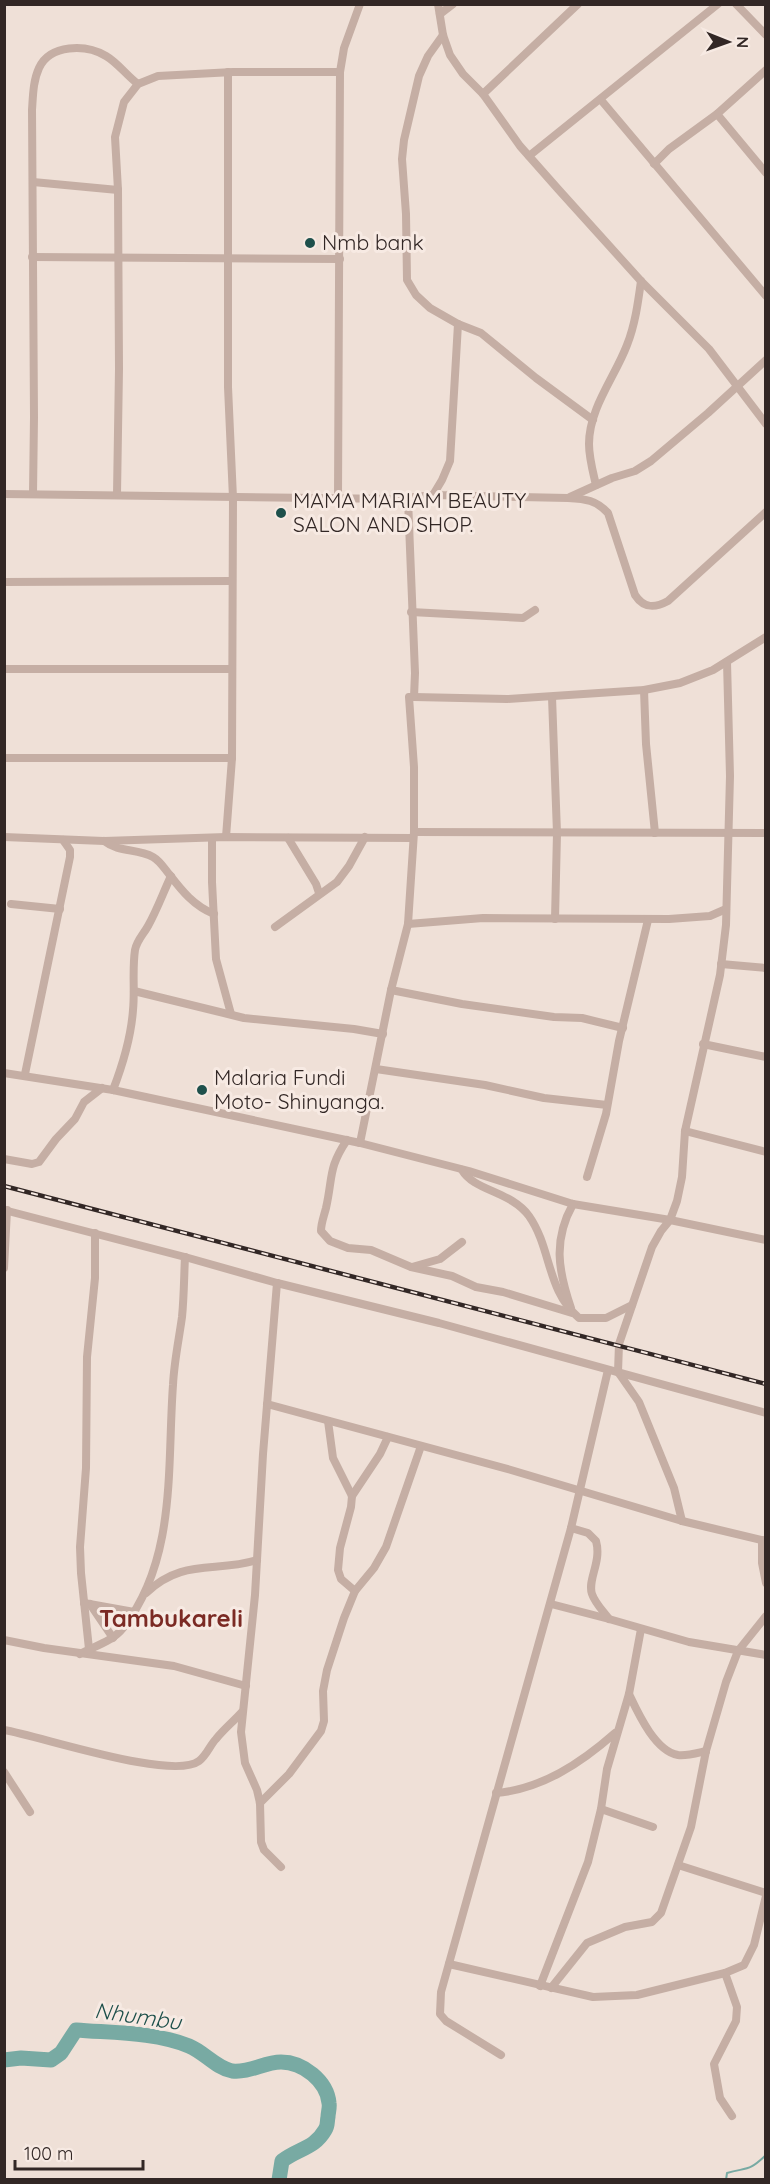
<svg xmlns="http://www.w3.org/2000/svg" width="770" height="2184" font-family="Quicksand,sans-serif">
<style>
.lines{fill:none;stroke-linecap:round;stroke-linejoin:round}
.stream{stroke:#78aaa3;stroke-width:2}
.river{stroke:#78aaa3;stroke-width:15}
.minor{stroke:#c5aea4;stroke-width:8}
.rail-casing{stroke:#322725;stroke-width:4.5}
.rail{stroke:#f7eae3;stroke-width:2;stroke-dasharray:7;stroke-linecap:butt}
.poi-dot{fill:#1e504b;stroke:#f7eae3;stroke-width:2}
.labels{text-anchor:middle;stroke-width:6;stroke-linejoin:round;paint-order:stroke}
.poi-label{font-size:21px;fill:#322725;stroke:#f7eae3;text-anchor:start}
.water-label{font-size:22px;font-style:italic;fill:#1e504b;stroke:#f7eae3}
.quarter-label{font-size:24px;font-weight:bold;fill:#7b2a24;stroke:#f7eae3}
</style>
<rect width="100%" height="100%" fill="#efe0d7"/>
<g class="lines">
<!-- stream -->
<path class="stream" d="M 726,2180 L 727,2173 C 748,2167 748,2172 766,2155"/>
<!-- river -->
<path class="river" d="M 4,2060 L 21,2058 L 51,2060 L 61,2053 L 76,2030 C 112,2033 155,2032 189,2046 C 204,2052 216,2068 232,2071 C 250,2073 264,2062 281,2062 C 303,2062 327,2081 329,2103 C 330,2107 328,2113 328,2117 C 327,2121 328,2126 325,2130 C 314,2149 299,2148 282,2161 L 279,2180"/>
<!-- minor -->
<g class="minor">
<path d="M 438,4 L 443,35 L 450,55 L 463,74 L 483,94 L 520,146 L 558,189 L 641,281 L 709,349 L 766,424"/>
<path d="M 736,4 L 766,35"/>
<path d="M 440,14 L 453,4"/>
<path d="M 443,35 L 428,56 L 419,76 L 404,140 L 402,159 L 406,214 L 407,280 L 416,295 L 430,308 L 458,324 L 481,333 L 536,378 L 593,420"/>
<path d="M 483,94 L 578,4"/>
<path d="M 601,100 L 766,296"/>
<path d="M 717,114 L 766,173"/>
<path d="M 529,156 L 718,4"/>
<path d="M 654,164 L 669,149 L 717,114 L 766,70"/>
<path d="M 33,182 L 118,190"/>
<path d="M 32,257 L 340,259"/>
<path d="M 596,485 C 593,472 589,458 589,444 C 589,408 615,377 627,345 C 635,325 638,303 641,281"/>
<path d="M 4,494 L 397,499 L 433,495 L 568,498 C 586,499 596,500 608,513 L 635,595 C 644,609 655,608 668,601 L 766,512"/>
<path d="M 33,494 L 34,417 L 32,110 C 33,96 33,81 39,68 C 50,44 86,44 106,56 C 118,63 127,76 138,84"/>
<path d="M 117,494 L 119,369 L 118,190 L 115,137 L 124,102 L 138,84 L 158,76 L 233,72 L 340,72"/>
<path d="M 433,495 L 442,480 L 450,461 L 458,324"/>
<path d="M 570,497 L 612,478 L 635,471 L 651,461 L 708,413 L 766,360"/>
<path d="M 338,498 L 340,72 L 344,48 L 360,4"/>
<path d="M 4,582 L 232,581"/>
<path d="M 411,612 L 523,618 L 535,610"/>
<path d="M 4,669 L 232,669"/>
<path d="M 644,690 L 646,744 L 655,833"/>
<path d="M 414,697 L 507,699 L 644,690 L 680,683 L 713,670 L 766,637"/>
<path d="M 552,697 L 557,833 L 555,919"/>
<path d="M 4,758 L 232,758"/>
<path d="M 414,832 L 766,833"/>
<path d="M 4,837 L 104,841 L 226,837 L 413,838"/>
<path d="M 226,837 L 232,758 L 233,498 L 228,387 L 228,72"/>
<path d="M 212,838 L 212,882 L 216,959 L 231,1014"/>
<path d="M 288,838 L 316,884 L 319,893"/>
<path d="M 104,841 C 119,853 137,848 153,857 C 160,861 164,868 169,874 C 182,891 194,906 214,914"/>
<path d="M 11,904 L 60,909"/>
<path d="M 408,924 L 483,918 L 669,919 L 710,916 L 726,909"/>
<path d="M 275,927 L 337,882 L 349,866 L 365,837"/>
<path d="M 721,964 L 766,968"/>
<path d="M 391,990 L 462,1004 L 554,1017 L 582,1018 L 623,1028"/>
<path d="M 134,991 L 244,1018 L 354,1029 L 383,1034"/>
<path d="M 703,1044 L 766,1057"/>
<path d="M 376,1069 L 485,1085 L 544,1098 L 607,1105"/>
<path d="M 4,1073 L 113,1090 L 360,1143 L 469,1171 L 573,1204 L 670,1220 L 766,1240"/>
<path d="M 25,1074 L 70,857 L 70,850 L 63,840"/>
<path d="M 113,1090 C 123,1064 131,1038 133,1010 C 135,990 132,970 135,950 C 137,940 143,935 148,926 C 157,910 163,893 171,876"/>
<path d="M 685,1131 L 766,1152"/>
<path d="M 347,1140 C 328,1168 333,1177 326,1208 C 324,1216 321,1223 321,1231 L 330,1241 L 348,1248 L 371,1250 L 411,1267 L 452,1276 L 476,1287 L 503,1292 L 572,1313"/>
<path d="M 360,1143 L 391,990 L 408,924 L 414,832 L 414,767 L 409,697 L 414,697 L 415,673 L 408,499"/>
<path d="M 4,1159 L 32,1164 L 39,1162 L 56,1139 L 75,1119 L 84,1102 L 102,1088"/>
<path d="M 462,1170 C 474,1191 511,1191 529,1216 C 552,1249 546,1290 579,1318 L 606,1318 L 632,1305"/>
<path d="M 587,1177 L 606,1114 L 619,1041 L 648,920"/>
<path d="M 4,1210 L 185,1257 L 277,1283 L 439,1323 L 766,1413"/>
<path d="M 412,1267 L 440,1259 L 462,1242"/>
<path d="M 4,1268 L 7,1210"/>
<path d="M 277,1283 L 263,1454 L 255,1595 L 241,1732 L 245,1763 L 257,1790 L 260,1803 L 261,1842 L 264,1850 L 281,1867"/>
<path d="M 571,1308 C 558,1270 553,1240 573,1204"/>
<path d="M 267,1404 L 511,1470 L 682,1521 L 766,1541"/>
<path d="M 328,1421 L 333,1458 L 352,1496 L 351,1507 L 340,1548 L 338,1570 L 341,1579 L 355,1591"/>
<path d="M 352,1496 L 380,1454 L 388,1437"/>
<path d="M 682,1521 L 674,1488 L 639,1402 L 618,1372 L 619,1344 L 652,1247 L 661,1231 L 670,1220 L 677,1201 L 682,1177 L 685,1131 L 720,975 L 726,925 L 730,776 L 727,662"/>
<path d="M 571,1528 L 588,1533 L 596,1541 C 602,1562 587,1580 592,1594 C 595,1603 603,1611 609,1619"/>
<path d="M 762,1540 L 762,1563 L 766,1583"/>
<path d="M 146,1593 C 183,1558 214,1573 257,1560"/>
<path d="M 84,1603 L 134,1612"/>
<path d="M 90,1604 L 113,1638"/>
<path d="M 551,1604 L 609,1619 L 689,1642 L 766,1655"/>
<path d="M 4,1640 L 44,1648 L 174,1666 L 246,1686"/>
<path d="M 89,1649 L 81,1573 L 80,1547 L 86,1468 L 87,1357 L 95,1278 L 95,1233"/>
<path d="M 80,1654 C 95,1646 113,1641 123,1628 C 177,1559 167,1466 173,1385 C 174,1362 179,1339 182,1317 C 184,1297 184,1277 185,1257"/>
<path d="M 629,1694 C 638,1713 655,1751 678,1755 C 687,1756 697,1753 706,1751"/>
<path d="M 4,1730 C 41,1736 172,1781 199,1761 C 207,1755 210,1745 216,1739 C 224,1729 234,1721 242,1712"/>
<path d="M 4,1772 L 30,1812"/>
<path d="M 496,1793 C 542,1789 581,1763 615,1733"/>
<path d="M 260,1803 L 289,1774 L 321,1731 L 324,1721 L 323,1691 L 327,1670 L 344,1618 L 355,1591 L 374,1568 L 386,1547 L 421,1446"/>
<path d="M 601,1809 L 653,1827"/>
<path d="M 678,1865 L 766,1893"/>
<path d="M 449,1964 L 593,1997 L 637,1995 L 725,1973 L 744,1965 L 754,1945 L 766,1896"/>
<path d="M 725,1973 L 737,2007 L 736,2021 L 714,2064 L 720,2098 L 732,2116"/>
<path d="M 540,1986 L 588,1862 L 601,1809 L 607,1769 L 629,1694 L 641,1629"/>
<path d="M 551,1988 L 587,1943 L 625,1927 L 652,1922 L 661,1913 L 691,1827 L 706,1751 L 726,1682 L 738,1651 L 766,1616"/>
<path d="M 501,2055 L 446,2021 L 440,2014 L 441,1992 L 571,1528 L 608,1370"/>
</g>
<defs>
<path id="rail" d="M 4,1186 L 766,1384"/>
</defs>
<!-- rail casing -->
<use href="#rail" class="rail-casing"/>
<!-- rail -->
<use href="#rail" class="rail"/>
</g>
<!-- markers -->
<g class="poi-dot">
<circle cx="310" cy="243" r="6"/>
<circle cx="281" cy="513" r="6"/>
<circle cx="202" cy="1090" r="6"/>
</g>
<g class="labels">
<!-- poi labels -->
<g class="poi-label">
<text x="322" y="250">Nmb bank</text>
<text x="293" y="508">MAMA MARIAM BEAUTY<tspan x="293" dy="24">SALON AND SHOP.</tspan></text>
<text x="214" y="1085">Malaria Fundi<tspan x="214" dy="24">Moto- Shinyanga.</tspan></text>
</g>
<!-- water labels -->
<g class="water-label">
<text transform="translate(138 2016) rotate(8)" y="8">Nhumbu</text>
</g>
<!-- quarter labels -->
<g class="quarter-label">
<text x="171" y="1627">Tambukareli</text>
</g>
</g>
<!-- border -->
<rect width="770" height="2184" fill="none" stroke="#322725" stroke-width="12"/>
<!-- north arrow -->
<g transform="translate(728 42) rotate(91)" stroke="#f7eae3" stroke-width="4.5" paint-order="stroke">
<path d="M0-4.5L10 22L0 15L-10 22Z" fill="#322725"/>
<text y="-9" font-size="16" font-weight="bold" text-anchor="middle" fill="#322725">N</text>
</g>
<!-- scale -->
<path d="M15 2160v9h128v-9" fill="none" stroke="#322725" stroke-width="3"/>
<text x="24" y="2160" font-size="18" fill="#322725" stroke="#f7eae3" stroke-width="4.5" paint-order="stroke">100 m</text>
</svg>
